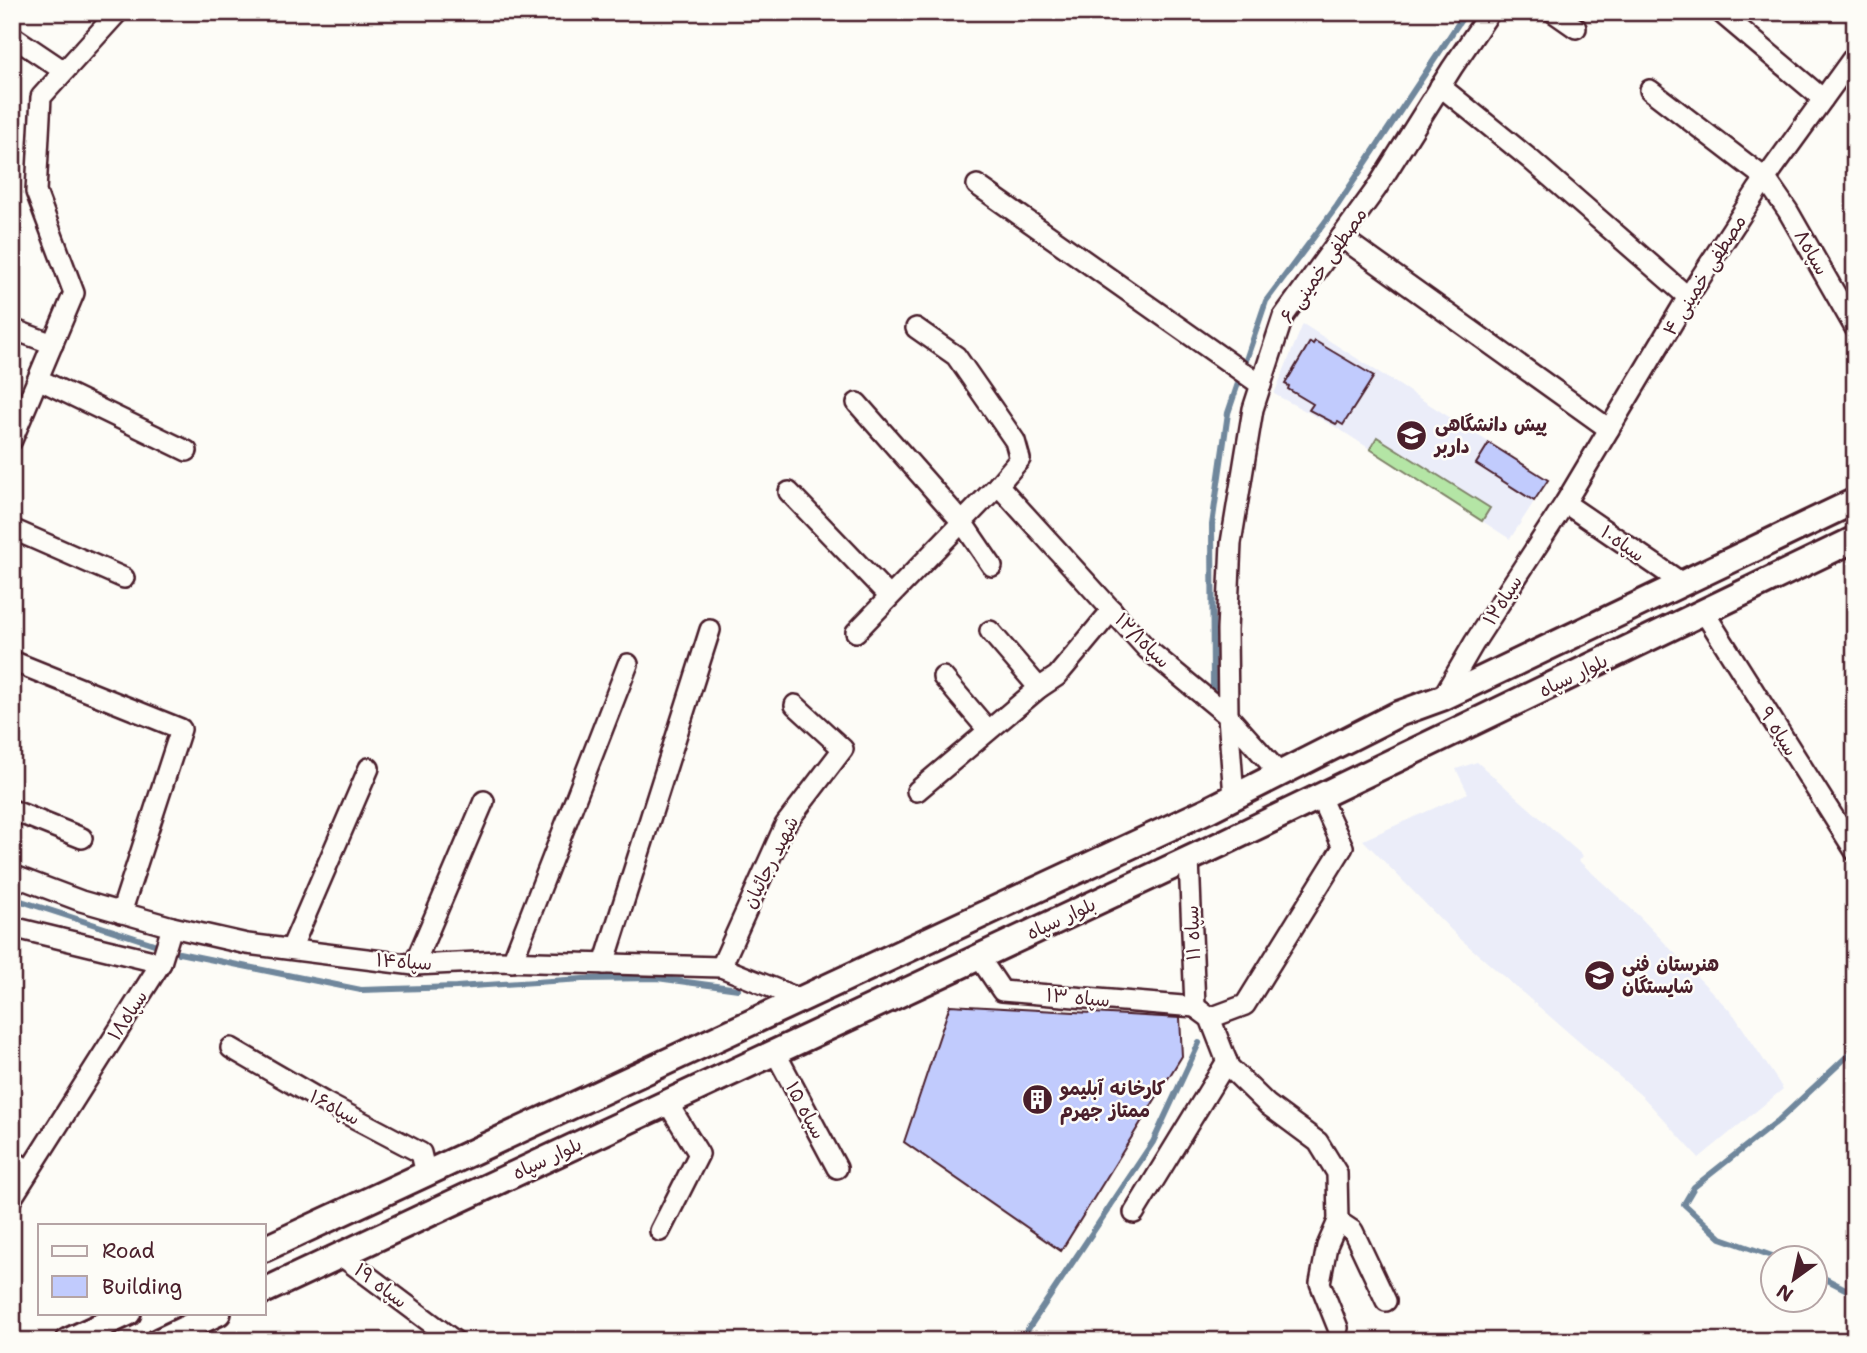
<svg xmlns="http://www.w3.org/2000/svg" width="1867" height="1353" font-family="'Shantell Sans','Playpen Sans Arabic',sans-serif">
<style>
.built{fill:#ebedf9}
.green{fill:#b4e5a5;stroke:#7f8268;stroke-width:2}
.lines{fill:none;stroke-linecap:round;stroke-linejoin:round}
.stream{stroke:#6f879c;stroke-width:6}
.building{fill:#c1cbfd;stroke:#4a1f2b;stroke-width:2}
.minor-casing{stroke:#4a1f2b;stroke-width:24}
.major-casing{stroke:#4a1f2b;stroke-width:30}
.minor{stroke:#fdfcf7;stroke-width:19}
.major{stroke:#fdfcf7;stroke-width:24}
.labels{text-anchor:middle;stroke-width:5;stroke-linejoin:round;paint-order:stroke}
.street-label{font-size:19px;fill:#4a1f2b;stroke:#fdfcf7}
.poi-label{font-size:19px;font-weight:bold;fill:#4a1f2b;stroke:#fdfcf7;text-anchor:start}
</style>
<rect width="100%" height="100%" fill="#fdfcf7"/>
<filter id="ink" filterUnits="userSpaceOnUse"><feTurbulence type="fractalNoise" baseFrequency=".0143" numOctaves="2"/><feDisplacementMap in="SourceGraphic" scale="14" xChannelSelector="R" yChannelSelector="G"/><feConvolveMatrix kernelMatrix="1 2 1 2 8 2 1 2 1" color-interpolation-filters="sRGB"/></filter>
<g filter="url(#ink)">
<!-- built -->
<g class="built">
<path d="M 1303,324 L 1548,480 L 1510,539 L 1339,429 L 1274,394 Z"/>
<path d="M 1477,762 L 1583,856 L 1579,861 L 1639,916 L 1734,1015 L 1783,1089 L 1699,1158 L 1644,1098 L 1457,936 L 1363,840 L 1468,793 L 1456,769 Z"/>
</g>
<!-- green -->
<path class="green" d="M 1377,437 L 1490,508 L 1482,521 L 1370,449 Z"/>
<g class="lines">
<!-- stream -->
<g class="stream">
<path d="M 1213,688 L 1212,525 L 1228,413 L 1266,301 L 1337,206 L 1466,12"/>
<path d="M 12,898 L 154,944"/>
<path d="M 179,953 L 361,990 L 456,987 L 583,979 L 657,978 L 738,989"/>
<path d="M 1778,1258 L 1721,1238 L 1684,1204 L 1694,1187 L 1779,1120 L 1855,1049"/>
<path d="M 1814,1273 L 1855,1294"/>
<path d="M 1020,1341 L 1153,1142 L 1199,1043"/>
</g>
</g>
<!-- building -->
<g class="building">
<path d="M 1315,341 L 1374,376 L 1343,425 L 1338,422 L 1336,424 L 1309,410 L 1313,404 L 1288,389 L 1289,386 L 1285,384 L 1310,342 L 1313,344 Z"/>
<path d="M 1489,443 L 1548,480 L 1534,501 L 1476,464 Z"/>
<path d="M 950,1005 L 1180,1018 L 1182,1056 L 1061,1251 L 904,1142 Z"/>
</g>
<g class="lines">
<defs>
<g id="minor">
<path d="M 1553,12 L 1576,28"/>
<path d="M 1720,12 L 1823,99"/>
<path d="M 12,36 L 64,71"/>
<path d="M 1440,86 L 1531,160 L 1688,297"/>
<path d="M 1650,90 L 1766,179 L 1788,211 L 1855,328"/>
<path d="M 977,185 L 1261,385"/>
<path d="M 1341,237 L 1609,429"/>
<path d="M 916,328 L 956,356 L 1015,441 L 1020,459 L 998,485"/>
<path d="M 12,329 L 53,344"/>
<path d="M 38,379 L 187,451"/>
<path d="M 857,403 L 962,522 L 992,566"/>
<path d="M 12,440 L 74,293 L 36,192 L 41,97 L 118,12"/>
<path d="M 789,492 L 889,596"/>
<path d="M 1565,503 L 1682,583"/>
<path d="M 12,529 L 124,578"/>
<path d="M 1704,612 L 1855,851"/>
<path d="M 990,631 L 1039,688"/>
<path d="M 856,632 L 998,485 L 1147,649 L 1228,716 L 1280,774"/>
<path d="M 12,661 L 181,729 L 121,913"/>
<path d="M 943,677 L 988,730"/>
<path d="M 1442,698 L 1474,643 L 1565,503 L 1688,297 L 1758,189 L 1855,55"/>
<path d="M 917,791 L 1039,688 L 1057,676 L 1112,610"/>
<path d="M 1234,797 L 1228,716 L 1227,630 L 1231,543 L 1253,409 L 1283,317 L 1376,189 L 1452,68 L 1490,12"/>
<path d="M 12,810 L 82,838"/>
<path d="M 1189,859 L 1195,1007"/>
<path d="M 12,875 L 81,901 L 172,927 L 247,944 L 414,965 L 499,961 L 721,967 L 800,999"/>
<path d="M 12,927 L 161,963 L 12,1198"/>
<path d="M 291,949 L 369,768"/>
<path d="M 979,957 L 1002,991 L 1195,1007"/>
<path d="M 512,962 L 628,664"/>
<path d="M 161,963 L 172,927"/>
<path d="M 604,964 L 710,630"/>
<path d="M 414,965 L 484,801"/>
<path d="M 721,967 L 785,825 L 843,749 L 795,705"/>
<path d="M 1195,1007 L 1210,1018 L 1229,1067 L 1268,1105 L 1318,1142 L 1337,1173 L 1338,1221 L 1353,1231 L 1386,1301"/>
<path d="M 1210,1018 L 1245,1005 L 1343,847 L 1320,797"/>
<path d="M 231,1048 L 324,1102 L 421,1153 L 426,1174"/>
<path d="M 775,1052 L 837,1168"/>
<path d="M 12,1160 L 28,1170"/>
<path d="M 1134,1213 L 1227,1061"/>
<path d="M 1338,1221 L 1327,1246 L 1320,1283 L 1338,1328"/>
<path d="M 660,1231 L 699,1154 L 667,1102"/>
<path d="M 340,1255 L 455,1341"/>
</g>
<g id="major">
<path d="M 264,1249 L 1210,809 L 1398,714 L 1442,698 L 1855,501"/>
<path d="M 264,1291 L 1221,844 L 1855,539"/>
<path d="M 68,1341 L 128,1313"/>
<path d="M 159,1341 L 218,1313"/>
</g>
</defs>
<!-- minor casing -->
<use href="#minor" class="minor-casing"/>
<!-- major casing -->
<use href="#major" class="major-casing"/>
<!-- minor -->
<use href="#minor" class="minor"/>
<!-- major -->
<use href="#major" class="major"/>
</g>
</g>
<!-- icons -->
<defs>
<symbol id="school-disc" viewBox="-11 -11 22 22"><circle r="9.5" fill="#4a1f2b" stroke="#fdfcf7"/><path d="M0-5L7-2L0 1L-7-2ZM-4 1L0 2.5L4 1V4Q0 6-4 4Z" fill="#fff"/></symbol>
<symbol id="building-disc" viewBox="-11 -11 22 22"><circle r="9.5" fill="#4a1f2b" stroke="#fdfcf7"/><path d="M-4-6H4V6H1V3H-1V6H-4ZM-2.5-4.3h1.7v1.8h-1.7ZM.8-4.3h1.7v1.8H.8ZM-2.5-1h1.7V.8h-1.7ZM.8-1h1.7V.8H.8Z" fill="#fff"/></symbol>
</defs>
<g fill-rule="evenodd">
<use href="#school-disc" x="1394" y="418" width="35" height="35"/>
<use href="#school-disc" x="1582" y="958" width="35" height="35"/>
<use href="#building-disc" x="1020" y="1082" width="35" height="35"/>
</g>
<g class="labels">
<!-- street labels -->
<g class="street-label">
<text transform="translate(1812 252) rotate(60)" y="7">سپاه۸</text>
<text transform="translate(1323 265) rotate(-55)" y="7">مصطفی خمینی ۶</text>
<text transform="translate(1704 275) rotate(-58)" y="7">مصطفی خمینی ۴</text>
<text transform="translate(1623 543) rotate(35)" y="7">سپاه۱۰</text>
<text transform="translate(1502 600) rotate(-57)" y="7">سپاه۱۲</text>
<text transform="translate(1143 640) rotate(45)" y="7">سپاه۱۲/۱</text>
<text transform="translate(1573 675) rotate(-26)" y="7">بلوار سپاه</text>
<text transform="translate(1779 731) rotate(58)" y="7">سپاه ۹</text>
<text transform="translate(770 862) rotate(-63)" y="7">شهید رجائیان</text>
<text transform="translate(1061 918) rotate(-25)" y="7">بلوار سپاه</text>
<text transform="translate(1192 933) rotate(-92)" y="7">سپاه ۱۱</text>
<text transform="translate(404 961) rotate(4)" y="7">سپاه۱۴</text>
<text transform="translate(1078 997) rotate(5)" y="7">سپاه ۱۳</text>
<text transform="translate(127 1015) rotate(-57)" y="7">سپاه۱۸</text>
<text transform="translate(335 1107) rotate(28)" y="7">سپاه۱۶</text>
<text transform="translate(806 1110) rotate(62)" y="7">سپاه ۱۵</text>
<text transform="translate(547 1158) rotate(-25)" y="7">بلوار سپاه</text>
<text transform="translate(381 1285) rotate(37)" y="7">سپاه ۱۹</text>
</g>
<!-- poi labels -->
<g class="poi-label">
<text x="1435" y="431">پیش دانشگاهی<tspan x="1435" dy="22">داربر</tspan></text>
<text x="1622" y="971">هنرستان فنی<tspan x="1622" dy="22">شایستگان</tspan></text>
<text x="1060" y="1095">کارخانه آبلیمو<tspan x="1060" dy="22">ممتاز جهرم</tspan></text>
</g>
</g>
<!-- margin -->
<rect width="1867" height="1353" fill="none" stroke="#fdfcf7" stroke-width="42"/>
<rect x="21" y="21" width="1825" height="1311" fill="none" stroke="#4a1f2b" stroke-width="2.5" filter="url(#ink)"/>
<!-- legend -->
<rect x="38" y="1224" width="228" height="91" fill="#fdfcf7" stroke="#b5a4a5" stroke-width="2"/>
<rect x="52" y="1246" width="35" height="10" fill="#fdfcf7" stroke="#b5a4a5" stroke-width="2"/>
<text x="102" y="1258" font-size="21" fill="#4a1f2b">Road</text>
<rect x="52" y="1276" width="35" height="21" fill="#c1cbfd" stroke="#b5a4a5" stroke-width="2"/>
<text x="102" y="1294" font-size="21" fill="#4a1f2b">Building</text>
<!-- north arrow -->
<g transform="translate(1794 1279) rotate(213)"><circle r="33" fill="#fdfcf7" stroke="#b5a4a5" stroke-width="2"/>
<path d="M0-5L12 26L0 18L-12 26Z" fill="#4a1f2b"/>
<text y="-10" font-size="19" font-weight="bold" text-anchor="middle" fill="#4a1f2b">N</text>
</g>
</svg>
